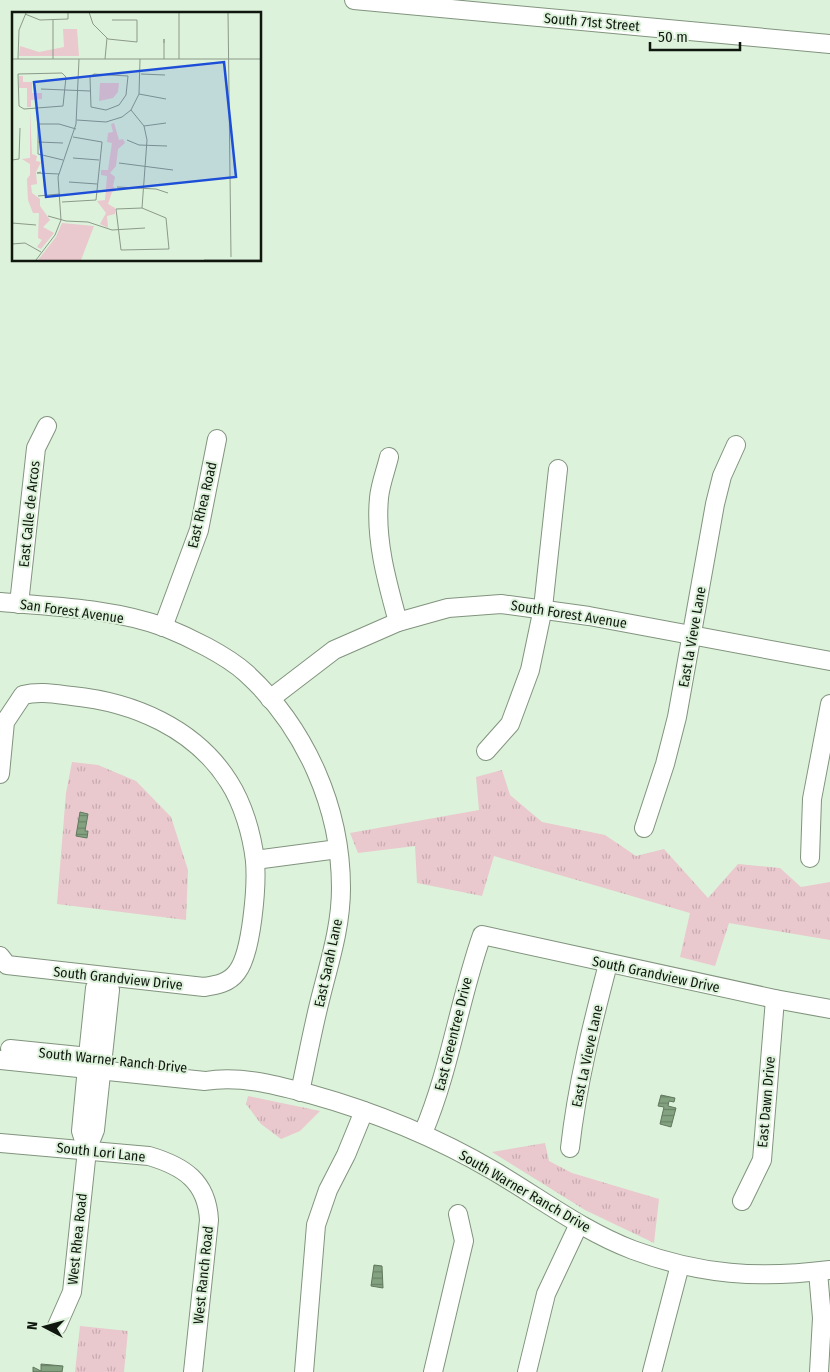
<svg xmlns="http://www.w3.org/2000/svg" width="830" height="1372" font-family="'Fira Sans Condensed',sans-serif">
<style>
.park{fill:url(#park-tufts)}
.water{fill:url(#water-rules);stroke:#60785e}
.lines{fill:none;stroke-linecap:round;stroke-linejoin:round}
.minor-casing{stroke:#81947e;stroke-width:20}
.minor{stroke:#fff;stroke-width:18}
.labels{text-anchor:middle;stroke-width:4;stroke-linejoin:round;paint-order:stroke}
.street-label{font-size:14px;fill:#10170f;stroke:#ddf2da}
.inset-road{fill:none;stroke:#8b9a89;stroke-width:1}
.view{fill:#1d4ed8;fill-opacity:0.15;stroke:#1d4ed8;stroke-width:2.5}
.inset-edge{fill:none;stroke:#10170f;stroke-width:2.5}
</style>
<defs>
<pattern id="park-tufts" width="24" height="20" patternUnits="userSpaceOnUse" patternTransform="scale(1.25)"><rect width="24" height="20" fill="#e9c8ce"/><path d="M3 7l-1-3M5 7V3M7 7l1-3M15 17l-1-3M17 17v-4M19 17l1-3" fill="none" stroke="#c7abb0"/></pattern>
<pattern id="water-rules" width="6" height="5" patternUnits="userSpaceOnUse" patternTransform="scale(1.25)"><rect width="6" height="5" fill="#83a280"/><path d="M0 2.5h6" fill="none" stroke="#6a8367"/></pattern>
</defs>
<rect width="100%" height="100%" fill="#ddf2da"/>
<!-- park -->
<g class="park">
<path d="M 72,762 L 98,765 L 136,781 L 171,817 L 188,870 L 186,920 L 57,904 L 66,793 Z"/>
<path d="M 502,770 L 510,795 L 542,822 L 605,835 L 636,856 L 664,849 L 708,898 L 738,864 L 780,868 L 801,887 L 830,882 L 830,940 L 729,923 L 715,966 L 680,957 L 690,913 L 494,856 L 482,896 L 417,883 L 415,846 L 358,853 L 350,833 L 479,810 L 476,777 Z"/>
<path d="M 248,1096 L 320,1111 L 300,1131 L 281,1139 L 261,1124 L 246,1104 Z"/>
<path d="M 545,1143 L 549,1161 L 572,1173 L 659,1199 L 654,1243 L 585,1210 L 492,1152 Z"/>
<path d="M 80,1326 L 128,1331 L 124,1372 L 75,1372 Z"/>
</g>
<!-- water -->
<g class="water">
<path d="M 80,812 L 88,814 L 85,831 L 88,831 L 87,838 L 76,836 Z"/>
<path d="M 661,1095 L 675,1098 L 674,1102 L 669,1101 L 668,1106 L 676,1108 L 671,1127 L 660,1124 L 664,1107 L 658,1106 Z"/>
<path d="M 374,1265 L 382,1266 L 383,1288 L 371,1286 Z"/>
<path d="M 41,1364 L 63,1366 L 62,1372 L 33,1372 L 33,1367 L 41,1371 Z"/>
</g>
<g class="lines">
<defs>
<g id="minor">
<path d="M 354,0 L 830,44"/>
<path d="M 389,457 C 386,470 380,485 379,498 C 375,540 387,582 398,622"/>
<path d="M 0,602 C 54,607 112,608 164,627 C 189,637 226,655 246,673 C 306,728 341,808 341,888 C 341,926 330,960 321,996 C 313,1027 307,1060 300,1092"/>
<path d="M 19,604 L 36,448 L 47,426"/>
<path d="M 163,627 L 199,530 L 217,439"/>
<path d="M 270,699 L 334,650 L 398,622 L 448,608 L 501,604 L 589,616 L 830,661"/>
<path d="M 486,751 L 510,724 L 530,670 L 543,608 L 558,469"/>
<path d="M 0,774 L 5,722 L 23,695 C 39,691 55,694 72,696 C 133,702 195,728 229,782 C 243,804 252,834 255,861 C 257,885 252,953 237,972 C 229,983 217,985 204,987 L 7,965 L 0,956"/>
<path d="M 644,828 L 665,764 L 677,717 L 715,504 L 722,476 L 736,445"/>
<path d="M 810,858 L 812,799 L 830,704"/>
<path d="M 255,860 L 338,849"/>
<path d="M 10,1049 L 99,1058"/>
<path d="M 0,1060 L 205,1081 C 240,1075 276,1085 310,1094 C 375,1112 436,1137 494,1171 C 540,1198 583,1231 633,1250 C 700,1275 759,1279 830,1270"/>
<path d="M 423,1133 C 450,1070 459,1000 482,935 L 775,999 L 830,1009"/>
<path d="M 0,1143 L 149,1156 C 183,1166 207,1181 209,1220 L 193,1372"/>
<path d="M 570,1148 C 577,1085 592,1025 608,964"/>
<path d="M 742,1201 L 762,1160 L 775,999"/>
<path d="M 818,1272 L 822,1318 L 819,1372"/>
<path d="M 57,1326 L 72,1292 L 87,1150 L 95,1130 L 110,990 L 103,977 L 95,988 L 89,1046 L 81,1131 L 87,1150"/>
<path d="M 304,1372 L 316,1225 L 328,1190 L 346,1155 L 364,1111"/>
<path d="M 433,1372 L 464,1241 L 458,1214"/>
<path d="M 527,1372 L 546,1294 L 579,1224"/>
<path d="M 652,1372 L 680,1265"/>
</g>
</defs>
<!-- minor casing -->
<use href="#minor" class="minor-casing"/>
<!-- minor -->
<use href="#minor" class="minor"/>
</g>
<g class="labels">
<!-- street labels -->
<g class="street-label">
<text transform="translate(592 22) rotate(5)" y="5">South 71st Street</text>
<text transform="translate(202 505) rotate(-77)" y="5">East Rhea Road</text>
<text transform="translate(29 514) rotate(-84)" y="5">East Calle de Arcos</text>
<text transform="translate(72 611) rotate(8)" y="5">San Forest Avenue</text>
<text transform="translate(569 614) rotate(9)" y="5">South Forest Avenue</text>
<text transform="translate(692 637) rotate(-80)" y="5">East la Vieve Lane</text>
<text transform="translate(328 963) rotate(-78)" y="5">East Sarah Lane</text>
<text transform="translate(656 974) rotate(12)" y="5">South Grandview Drive</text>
<text transform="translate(118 978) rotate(6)" y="5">South Grandview Drive</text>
<text transform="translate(453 1034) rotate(-76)" y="5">East Greentree Drive</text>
<text transform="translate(587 1056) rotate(-78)" y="5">East La Vieve Lane</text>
<text transform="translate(113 1060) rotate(6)" y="5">South Warner Ranch Drive</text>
<text transform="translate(766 1102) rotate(-85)" y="5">East Dawn Drive</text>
<text transform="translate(101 1152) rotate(6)" y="5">South Lori Lane</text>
<text transform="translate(525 1191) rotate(30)" y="5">South Warner Ranch Drive</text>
<text transform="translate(77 1239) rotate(-84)" y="5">West Rhea Road</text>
<text transform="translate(203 1275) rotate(-84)" y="5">West Ranch Road</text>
</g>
</g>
<!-- overview -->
<g transform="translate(12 12)">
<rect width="249" height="249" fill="#ddf2da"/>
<path d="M 51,17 L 65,17 L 67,44 L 7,44 L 8,34 L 27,40 L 52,35 ZM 7,64 L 11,64 L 11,70 L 20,70 L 20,81 L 30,81 L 30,87 L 19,88 L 19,95 L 15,95 L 15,76 L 7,76 ZM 88,71 L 107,71 L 106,80 L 101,86 L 87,89 ZM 18,98 L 20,142 L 25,144 L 24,149 L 29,150 L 24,160 L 25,172 L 19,173 L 20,181 L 28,187 L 28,194 L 38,208 L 31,215 L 42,221 L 29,237 L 25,235 L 30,228 L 26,226 L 27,201 L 21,201 L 16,188 L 15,167 L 18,163 L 18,152 L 10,147 L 18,146 ZM 102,111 L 107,128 L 111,127 L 113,131 L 106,137 L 104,154 L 98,161 L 103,165 L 101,174 L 104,179 L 100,180 L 96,192 L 103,196 L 103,202 L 95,204 L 96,216 L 88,212 L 94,201 L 85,189 L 93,188 L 95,164 L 89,163 L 89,158 L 96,158 L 100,131 L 95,130 L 96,121 L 101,120 L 99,112 ZM 50,211 L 82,214 L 69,248 L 26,248 L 44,225 Z" fill="#e9c8ce"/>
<path class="inset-road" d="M 77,0 L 81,12 L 96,27 L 125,30 L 125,8 L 100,8M 167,0 L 167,47M 216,0 L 219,245M 13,2 L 28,8 L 56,7 L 56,0M 41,7 L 41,47M 152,31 L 152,27 L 152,47M 0,47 L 249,47M 6,47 L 7,18 L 14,1M 93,47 L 95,26M 50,61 L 54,65 L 51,94 L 12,97 L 7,94 L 6,62 ZM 82,62 L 116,64 L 114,83 L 107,93 L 94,98 L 79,95 L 78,65 ZM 129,62 L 153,63M 29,77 L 78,79M 127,82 L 154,87M 119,98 L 132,114 L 135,128 L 130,196M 65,108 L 94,110 L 110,105 L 119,98 L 127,82 L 128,47M 132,114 L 154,111M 115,128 L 127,133 L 155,134M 26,130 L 51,131M 61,146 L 87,148M 0,148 L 7,147 L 8,116M 51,148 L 26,142 L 26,112 L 47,112 L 64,117M 107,151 L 161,158M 29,160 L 25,161 L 47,162M 57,170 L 85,172M 105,175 L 144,177 L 156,181M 26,184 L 48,182M 50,190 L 84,188 L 90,130 L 61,125M 130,196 L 154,206 L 157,237 L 109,238 L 104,197 ZM 36,204 L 54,209 L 76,210 L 100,218 L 133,216M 0,211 L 24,213M 0,232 L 13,231 L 29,240M 24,248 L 43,223 L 49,208 L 46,165 L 64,112 L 67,47M 192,248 L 249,248"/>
<path class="view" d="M 212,50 L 224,165 L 34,185 L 22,70 Z"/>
<rect width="249" height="249" class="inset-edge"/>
</g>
<!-- north arrow -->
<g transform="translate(45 1327) rotate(276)" stroke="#ddf2da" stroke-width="4" paint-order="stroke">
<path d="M0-4L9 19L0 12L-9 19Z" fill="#10170f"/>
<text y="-8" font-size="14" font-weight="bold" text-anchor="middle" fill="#10170f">N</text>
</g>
<!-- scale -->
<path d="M650 42v8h90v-8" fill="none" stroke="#10170f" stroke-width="2.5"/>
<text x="658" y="42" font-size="15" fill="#10170f" stroke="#ddf2da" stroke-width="4" paint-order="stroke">50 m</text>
</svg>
